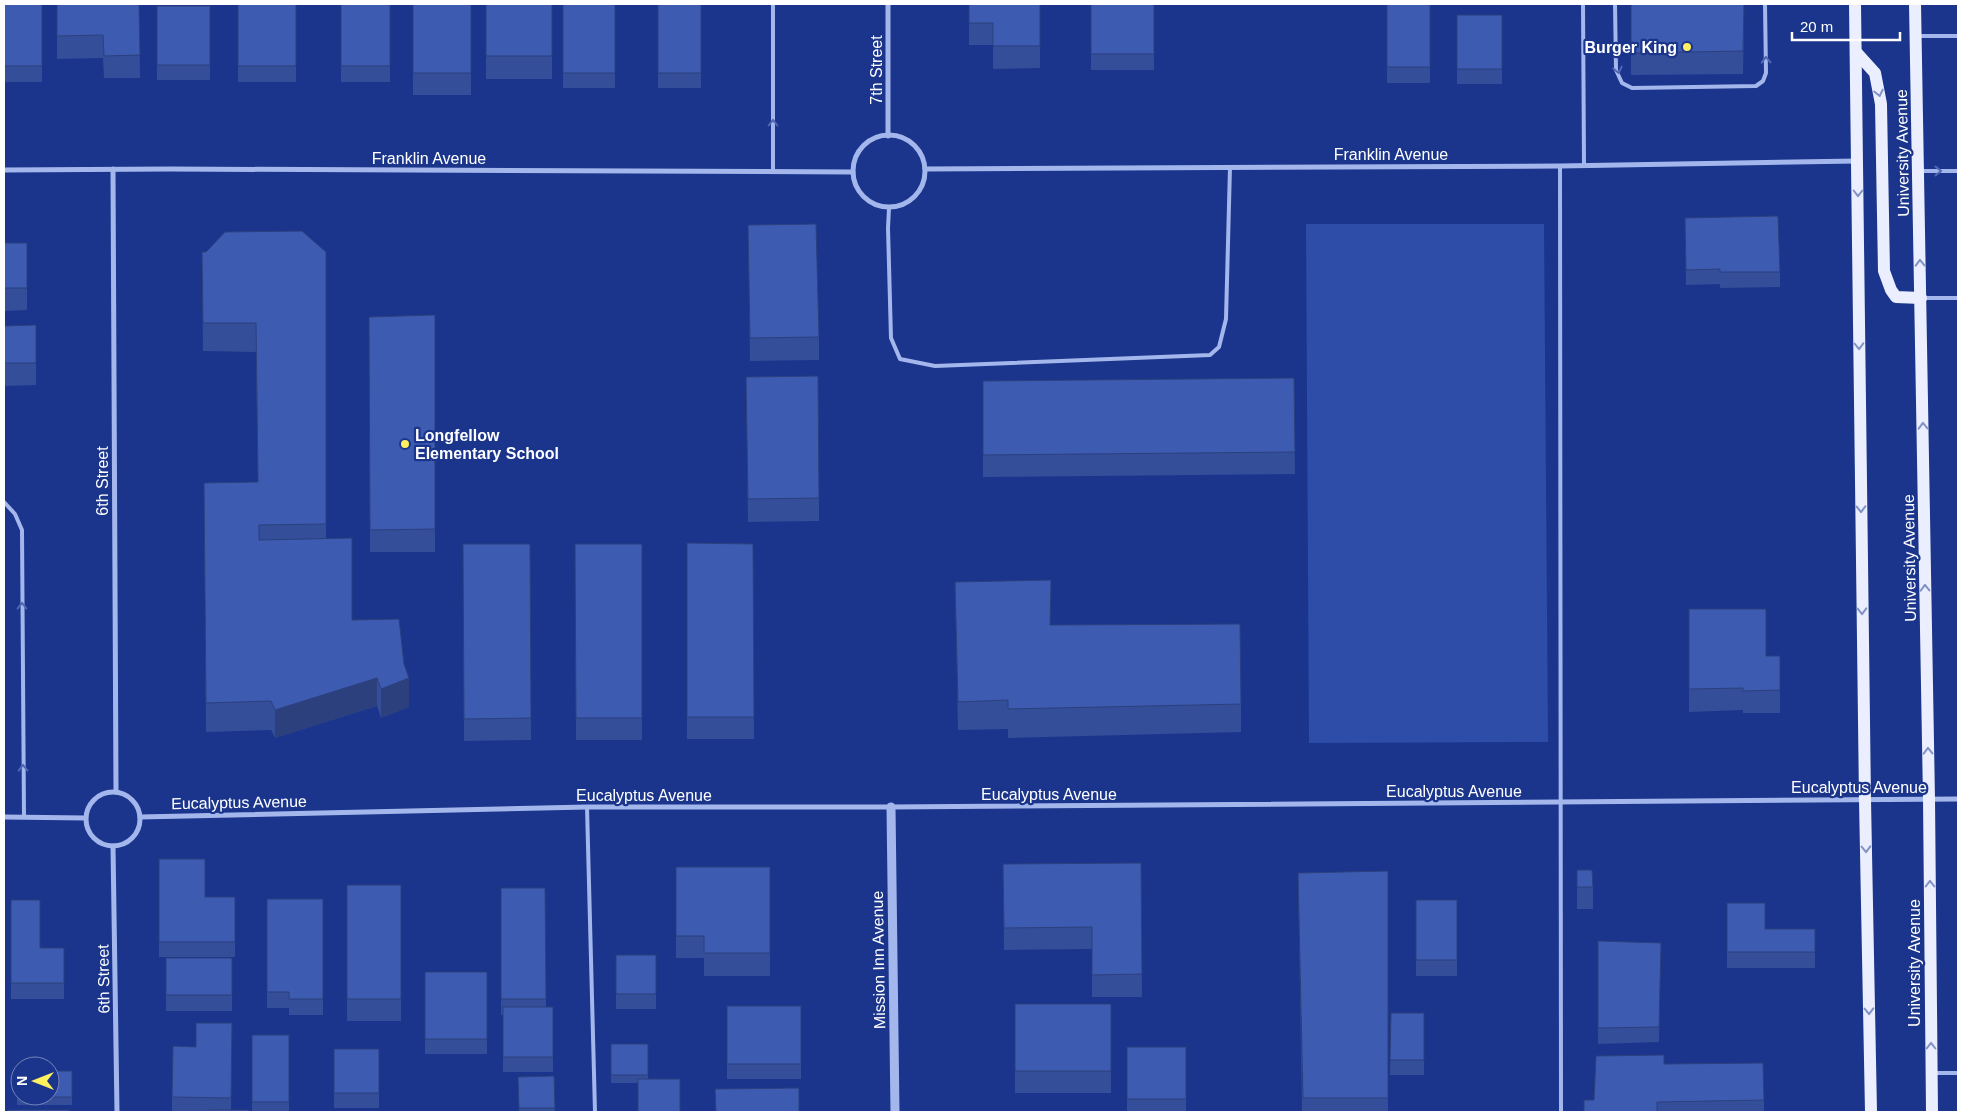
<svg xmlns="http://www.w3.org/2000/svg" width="1962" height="1116" font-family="Arial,sans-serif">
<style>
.green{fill:#2d4da9}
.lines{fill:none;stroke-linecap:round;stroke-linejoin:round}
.service{stroke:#a4b7ed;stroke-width:4}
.minor{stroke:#a4b7ed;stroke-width:5}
.tertiary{stroke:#a4b7ed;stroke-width:9}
.primary{stroke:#eaeeff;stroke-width:12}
.wall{fill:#354e99}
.shaded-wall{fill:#2b407d}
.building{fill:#3e5bb2;stroke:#2b407d}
.oneway{stroke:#5169b2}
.oneway2{stroke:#8292c5}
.poi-dot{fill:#fff060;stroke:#1a358b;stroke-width:2}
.labels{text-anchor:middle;stroke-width:4.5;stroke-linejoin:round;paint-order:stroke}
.poi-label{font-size:16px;font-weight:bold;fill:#fff;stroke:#1a358b;text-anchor:end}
.street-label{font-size:16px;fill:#fff;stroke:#1a358b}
</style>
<rect width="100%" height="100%" fill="#1a358b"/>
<!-- green -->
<path class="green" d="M 1306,224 L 1544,224 L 1548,742 L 1309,743 Z"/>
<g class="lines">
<!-- service -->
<g class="service">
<path d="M 773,4 L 773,172"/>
<path d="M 1583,4 L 1584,165"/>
<path d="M 1615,4 L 1616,70 L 1622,83 L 1632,88 L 1756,86 L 1763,81 L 1766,73 L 1765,4"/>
<path d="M 1918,36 L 1958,36"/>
<path d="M 1560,166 L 1561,1112"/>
<path d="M 1921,171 L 1958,171"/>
<path d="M 889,208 L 888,228 L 891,338 L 900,359 L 935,366 L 1210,355 L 1219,347 L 1226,319 L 1230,167"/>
<path d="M 1923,298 L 1958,298"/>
<path d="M 4,502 L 15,514 L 22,530 L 24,817"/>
<path d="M 587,807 L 595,1112"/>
<path d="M 1934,1073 L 1958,1073"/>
</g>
<!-- minor -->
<g class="minor">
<circle cx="889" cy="171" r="36"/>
<path d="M 888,136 L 888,4"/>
<path d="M 113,169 L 116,792"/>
<path d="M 925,169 L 1560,166 L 1857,161"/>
<path d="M 4,170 L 170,169 L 853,172"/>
<circle cx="113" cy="819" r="27"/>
<path d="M 4,817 L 85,818"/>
<path d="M 140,817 L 587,807 L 891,807 L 1958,799"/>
<path d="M 113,846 L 117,1112"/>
</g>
<!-- tertiary -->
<path class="tertiary" d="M 891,807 L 895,1112"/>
<!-- primary -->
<g class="primary">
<path d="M 1855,4 L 1865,800 L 1871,1112"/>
<path d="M 1915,4 L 1929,799 L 1932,1112"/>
<path d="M 1856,52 L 1875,73 L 1881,104 L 1884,271 L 1891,290 L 1896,297 L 1921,298"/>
</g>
</g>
<!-- wall -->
<g class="wall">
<rect x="4" y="4" width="38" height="78"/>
<path d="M 57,4 L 139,4 L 140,78 L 104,78 L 103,58 L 57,59 Z"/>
<rect x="238" y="4" width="58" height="78"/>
<rect x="341" y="4" width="49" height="78"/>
<rect x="413" y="4" width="58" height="91"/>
<rect x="486" y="4" width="66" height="75"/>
<rect x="563" y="4" width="52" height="84"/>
<rect x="658" y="4" width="43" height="84"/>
<path d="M 969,4 L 1040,4 L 1040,68 L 993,69 L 993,45 L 969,45 Z"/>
<rect x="1091" y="4" width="63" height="66"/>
<rect x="1387" y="4" width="43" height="79"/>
<path d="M 1631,4 L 1744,19 L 1743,74 L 1631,75 Z"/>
<rect x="157" y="6" width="53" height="74"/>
<rect x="1457" y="15" width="45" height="69"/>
<path d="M 1685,218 L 1780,272 L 1780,287 L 1720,288 L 1720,284 L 1686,285 Z"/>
<path d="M 748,225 L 819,337 L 819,360 L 750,361 Z"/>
<path d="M 4,243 L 27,243 L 27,310 L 4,311 Z"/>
<path d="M 202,252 L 326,252 L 326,539 L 352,620 L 404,664 L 409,707 L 381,718 L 377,706 L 275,738 L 271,730 L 206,732 L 204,483 L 258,482 L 256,352 L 203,351 Z"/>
<path d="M 435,315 L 435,552 L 370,552 L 369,317 Z"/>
<path d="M 36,325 L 36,385 L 4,386 L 4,326 Z"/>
<path d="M 746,377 L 819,498 L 819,521 L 748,522 Z"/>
<path d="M 1294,378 L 1295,474 L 983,477 L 983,381 Z"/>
<path d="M 687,543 L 753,544 L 754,739 L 687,739 Z"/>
<path d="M 463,544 L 530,544 L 531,740 L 464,741 Z"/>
<path d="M 575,544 L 642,544 L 642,740 L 576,740 Z"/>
<path d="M 955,582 L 1051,625 L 1241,704 L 1241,732 L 1008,738 L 1008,729 L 958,730 Z"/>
<path d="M 1689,609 L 1766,656 L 1780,656 L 1780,713 L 1743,713 L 1743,710 L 1689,712 Z"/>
<path d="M 159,859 L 205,897 L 235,897 L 235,957 L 159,957 Z"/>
<path d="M 1141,863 L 1142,997 L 1092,997 L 1092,949 L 1004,950 L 1003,864 Z"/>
<path d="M 676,867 L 770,867 L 770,976 L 704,976 L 704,958 L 676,958 Z"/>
<path d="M 1577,870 L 1593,887 L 1593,909 L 1577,909 Z"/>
<path d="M 1388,871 L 1388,1112 L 1302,1112 L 1298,873 Z"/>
<rect x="347" y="885" width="54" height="136"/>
<path d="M 501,888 L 545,888 L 546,1007 L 553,1007 L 553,1072 L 503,1072 L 503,1015 L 501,1015 Z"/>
<path d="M 267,899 L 323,899 L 323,1015 L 289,1015 L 289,1008 L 267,1008 Z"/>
<path d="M 11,900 L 40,948 L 64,948 L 64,999 L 11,999 Z"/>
<rect x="1416" y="900" width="41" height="76"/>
<path d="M 1727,903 L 1765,929 L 1815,929 L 1815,968 L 1727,968 Z"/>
<path d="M 1598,941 L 1661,943 L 1659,1042 L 1598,1044 Z"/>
<rect x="616" y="955" width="40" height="54"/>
<rect x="166" y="958" width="66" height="53"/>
<rect x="425" y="972" width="62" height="82"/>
<rect x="1015" y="1004" width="96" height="89"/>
<rect x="727" y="1006" width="74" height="73"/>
<path d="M 1391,1013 L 1424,1013 L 1424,1075 L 1390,1075 Z"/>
<path d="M 232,1023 L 231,1110 L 249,1112 L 172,1112 L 172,1097 L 196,1047 Z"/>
<rect x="252" y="1035" width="37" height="77"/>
<path d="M 611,1044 L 648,1044 L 648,1079 L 638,1083 L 611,1083 Z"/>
<rect x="1127" y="1047" width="59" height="65"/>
<rect x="334" y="1049" width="45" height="59"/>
<path d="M 1664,1064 L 1764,1100 L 1764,1112 L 1584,1112 L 1594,1100 Z"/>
<rect x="17" y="1071" width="55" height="34"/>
<path d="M 554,1076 L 555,1112 L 519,1112 L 518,1077 Z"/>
</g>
<!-- shaded-wall -->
<g class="shaded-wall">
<path d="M 1744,4 L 1744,19 L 1743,74 L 1743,51 Z"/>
<path d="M 377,678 L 377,706 L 275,738 L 275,710 Z"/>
<path d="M 409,678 L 409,707 L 381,718 L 381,689 Z"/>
</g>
<!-- building -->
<g class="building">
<rect x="4" y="4" width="38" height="62"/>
<path d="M 57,4 L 139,4 L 140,55 L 104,56 L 103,35 L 57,36 Z"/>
<rect x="238" y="4" width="58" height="62"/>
<rect x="341" y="4" width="49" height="62"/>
<rect x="413" y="4" width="58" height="69"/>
<rect x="486" y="4" width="66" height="52"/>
<rect x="563" y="4" width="52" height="69"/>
<rect x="658" y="4" width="43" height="69"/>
<path d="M 969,4 L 1040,4 L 1040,46 L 993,46 L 993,23 L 969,23 Z"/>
<rect x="1091" y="4" width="63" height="50"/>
<rect x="1387" y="4" width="43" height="63"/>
<path d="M 1631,4 L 1744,4 L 1743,51 L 1631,53 Z"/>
<rect x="157" y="6" width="53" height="59"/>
<rect x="1457" y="15" width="45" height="54"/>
<path d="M 1778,216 L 1780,272 L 1720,272 L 1720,269 L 1686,270 L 1685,218 Z"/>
<path d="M 816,224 L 819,337 L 750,338 L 748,225 Z"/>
<path d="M 302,231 L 326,252 L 326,524 L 259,525 L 259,540 L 352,538 L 352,620 L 399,619 L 404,664 L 409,678 L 381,689 L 377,678 L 275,710 L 271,701 L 206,703 L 204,483 L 258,482 L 256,323 L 203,323 L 202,252 L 206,252 L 225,232 Z"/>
<rect x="4" y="243" width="23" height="45"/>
<path d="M 435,315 L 435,529 L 370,530 L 369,317 Z"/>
<path d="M 36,325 L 36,363 L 4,363 L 4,326 Z"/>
<path d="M 818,376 L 819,498 L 748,499 L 746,377 Z"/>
<path d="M 1294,378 L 1295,452 L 983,455 L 983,381 Z"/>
<path d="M 687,543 L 753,544 L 754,717 L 687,717 Z"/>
<path d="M 463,544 L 530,544 L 531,718 L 464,719 Z"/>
<path d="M 575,544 L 642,544 L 642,718 L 576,718 Z"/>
<path d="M 1051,580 L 1050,625 L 1240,624 L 1241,704 L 1008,709 L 1008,700 L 958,702 L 955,582 Z"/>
<path d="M 1689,609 L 1766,609 L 1766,656 L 1780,656 L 1780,690 L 1743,691 L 1743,688 L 1689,689 Z"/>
<path d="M 159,859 L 205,859 L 205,897 L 235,897 L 235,942 L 159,942 Z"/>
<path d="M 1141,863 L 1142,974 L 1092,975 L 1092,927 L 1004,928 L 1003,864 Z"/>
<path d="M 676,867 L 770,867 L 770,953 L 704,953 L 704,936 L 676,936 Z"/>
<path d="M 1577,870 L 1592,870 L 1593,887 L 1577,887 Z"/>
<path d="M 1388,871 L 1388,1098 L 1303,1098 L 1298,873 Z"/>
<rect x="347" y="885" width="54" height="114"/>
<path d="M 501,888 L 545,888 L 546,999 L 501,999 Z"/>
<path d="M 267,899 L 323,899 L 323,999 L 289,999 L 289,992 L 267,992 Z"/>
<path d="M 11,900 L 40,900 L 40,948 L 64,948 L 64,983 L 11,983 Z"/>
<rect x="1416" y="900" width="41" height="60"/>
<path d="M 1727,903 L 1765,903 L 1765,929 L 1815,929 L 1815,952 L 1727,952 Z"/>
<path d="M 1598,941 L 1661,943 L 1659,1027 L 1598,1028 Z"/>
<rect x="616" y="955" width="40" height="39"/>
<rect x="166" y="958" width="66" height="37"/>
<rect x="425" y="972" width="62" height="67"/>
<rect x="1015" y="1004" width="96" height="67"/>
<rect x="727" y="1006" width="74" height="58"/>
<rect x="503" y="1007" width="50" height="50"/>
<path d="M 1391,1013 L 1424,1013 L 1424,1060 L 1390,1060 Z"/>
<path d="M 196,1023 L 232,1023 L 231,1098 L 172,1097 L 173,1046 L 196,1047 Z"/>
<rect x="252" y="1035" width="37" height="67"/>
<rect x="611" y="1044" width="37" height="31"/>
<rect x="1127" y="1047" width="59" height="52"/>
<rect x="334" y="1049" width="45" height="44"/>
<path d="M 1664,1055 L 1664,1064 L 1763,1063 L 1764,1100 L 1657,1102 L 1657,1112 L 1584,1112 L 1584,1100 L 1594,1100 L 1596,1056 Z"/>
<path d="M 17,1071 L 20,1071 L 20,1096 L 50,1096 L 50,1071 L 72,1071 L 72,1097 L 17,1097 Z"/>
<path d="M 554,1076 L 555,1108 L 519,1108 L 518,1077 Z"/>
<rect x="638" y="1079" width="42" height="33"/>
<path d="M 799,1088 L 799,1112 L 716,1112 L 715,1089 Z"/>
<rect x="8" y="1110" width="62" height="2"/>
<rect x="210" y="1110" width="39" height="2"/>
</g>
<!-- one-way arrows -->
<defs><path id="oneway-chevron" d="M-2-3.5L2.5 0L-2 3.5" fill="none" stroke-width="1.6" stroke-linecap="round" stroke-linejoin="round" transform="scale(1.25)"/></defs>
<g class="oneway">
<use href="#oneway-chevron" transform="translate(1766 60) rotate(-91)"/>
<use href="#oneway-chevron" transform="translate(1618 70) rotate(78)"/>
<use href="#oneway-chevron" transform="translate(773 123) rotate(-90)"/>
<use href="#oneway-chevron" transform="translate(1938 171)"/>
<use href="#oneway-chevron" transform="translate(22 606) rotate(-90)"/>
<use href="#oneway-chevron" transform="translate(23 768) rotate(-91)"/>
</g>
<g class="oneway2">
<use href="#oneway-chevron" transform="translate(1879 93) rotate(78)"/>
<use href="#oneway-chevron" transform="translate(1858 193) rotate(90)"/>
<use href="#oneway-chevron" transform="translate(1920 263) rotate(-91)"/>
<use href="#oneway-chevron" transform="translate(1859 346) rotate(89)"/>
<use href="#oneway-chevron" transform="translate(1923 426) rotate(-91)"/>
<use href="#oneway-chevron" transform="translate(1861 509) rotate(89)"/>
<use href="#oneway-chevron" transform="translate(1925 588) rotate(-91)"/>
<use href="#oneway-chevron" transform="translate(1862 611) rotate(89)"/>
<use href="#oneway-chevron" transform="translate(1928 751) rotate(-91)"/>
<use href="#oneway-chevron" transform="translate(1866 849) rotate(89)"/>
<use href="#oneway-chevron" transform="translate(1930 884) rotate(-90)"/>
<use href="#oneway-chevron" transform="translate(1869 1011) rotate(89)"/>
<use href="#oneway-chevron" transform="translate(1931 1046) rotate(-90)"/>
</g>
<!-- markers -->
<g class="poi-dot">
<circle cx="1687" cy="47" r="5"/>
<circle cx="405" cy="444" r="5"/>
</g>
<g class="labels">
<!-- poi labels -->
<g class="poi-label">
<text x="1677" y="53">Burger King</text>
<text x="415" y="441" text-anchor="start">Longfellow<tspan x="415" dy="18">Elementary School</tspan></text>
</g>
<!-- street labels -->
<g class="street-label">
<text transform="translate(876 70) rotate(-90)" y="6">7th Street</text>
<text transform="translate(1902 153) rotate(-91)" y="6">University Avenue</text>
<text x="1391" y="160">Franklin Avenue</text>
<text x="429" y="164">Franklin Avenue</text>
<text transform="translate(102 481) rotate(-90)" y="6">6th Street</text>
<text transform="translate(1909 558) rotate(-91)" y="6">University Avenue</text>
<text x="1859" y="793">Eucalyptus Avenue</text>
<text x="1454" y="797">Eucalyptus Avenue</text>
<text x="1049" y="800">Eucalyptus Avenue</text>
<text x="644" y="801">Eucalyptus Avenue</text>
<text transform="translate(239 802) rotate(-1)" y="6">Eucalyptus Avenue</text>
<text transform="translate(878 960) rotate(-91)" y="6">Mission Inn Avenue</text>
<text transform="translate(1914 963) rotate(-90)" y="6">University Avenue</text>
<text transform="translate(103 979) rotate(-91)" y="6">6th Street</text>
</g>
</g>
<!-- border -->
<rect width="1962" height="1116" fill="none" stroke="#ffffff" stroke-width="10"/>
<!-- north arrow -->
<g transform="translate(35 1081) rotate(270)"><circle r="24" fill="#1a358b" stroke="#7686b9"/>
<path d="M0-4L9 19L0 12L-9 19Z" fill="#fff060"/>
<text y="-8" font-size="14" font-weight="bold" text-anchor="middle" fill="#ffffff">N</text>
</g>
<!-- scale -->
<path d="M1792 32v8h108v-8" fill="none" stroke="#ffffff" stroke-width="2.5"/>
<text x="1800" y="32" font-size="15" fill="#ffffff" stroke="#1a358b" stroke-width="4" paint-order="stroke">20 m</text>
</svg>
